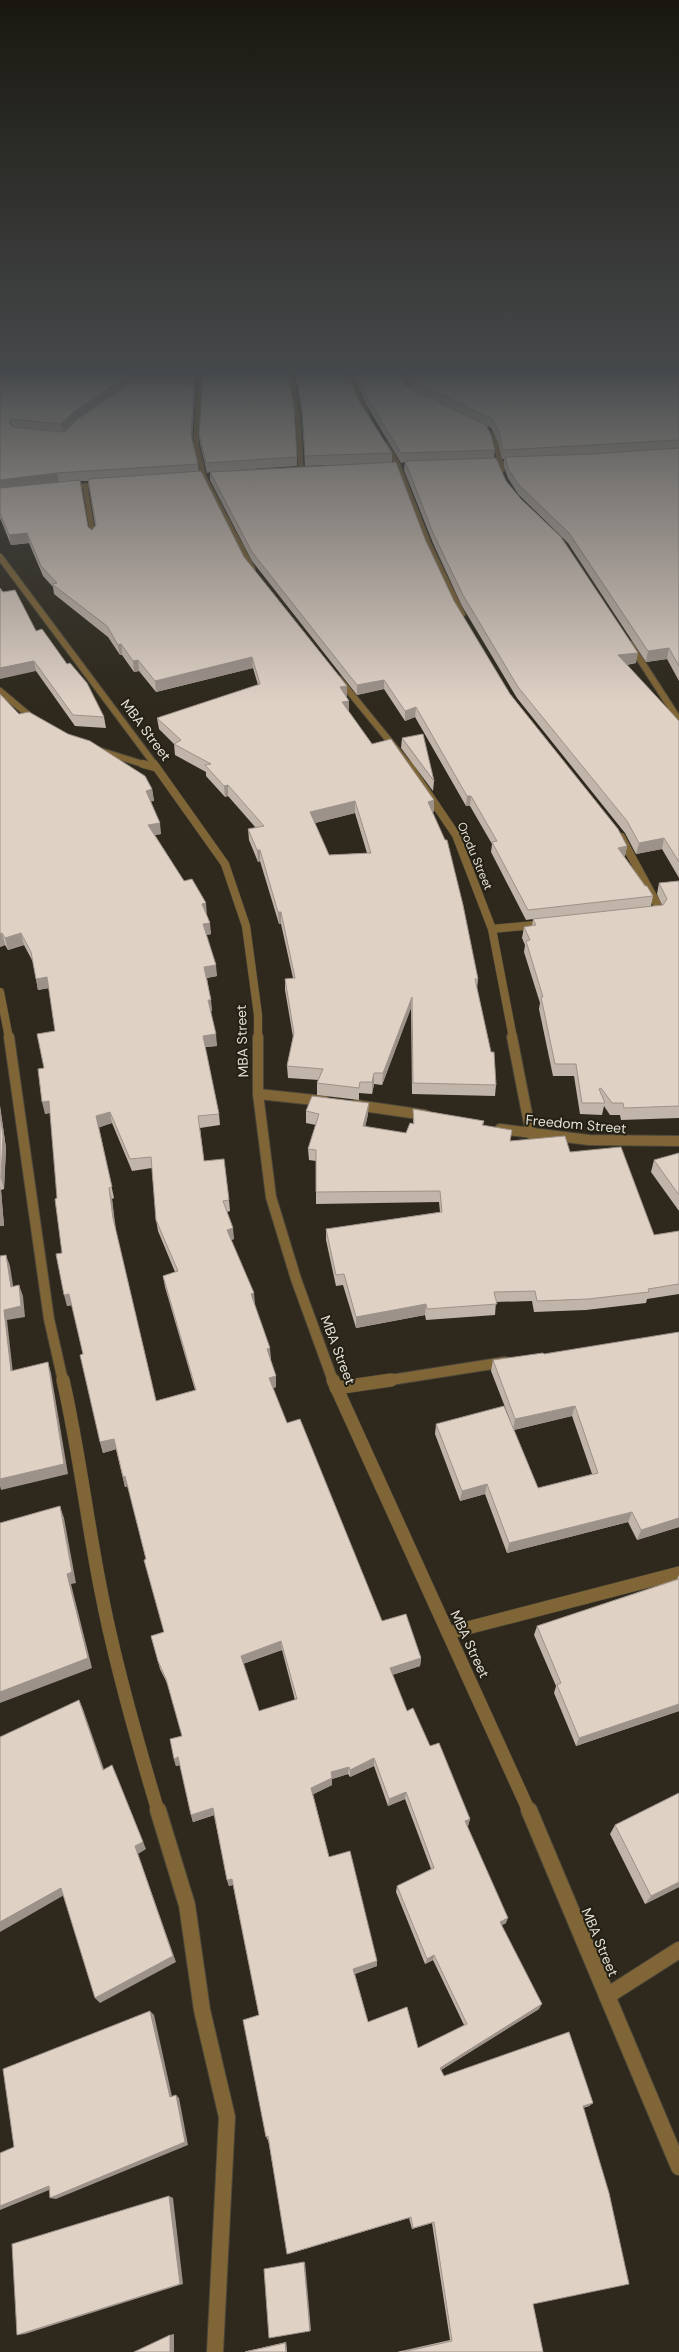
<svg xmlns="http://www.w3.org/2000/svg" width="679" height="2352" font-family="'DM Sans',sans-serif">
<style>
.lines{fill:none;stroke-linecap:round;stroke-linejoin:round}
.minor-far5-casing{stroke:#4b463a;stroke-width:6}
.minor-far4-casing{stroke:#4b463a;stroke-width:8}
.minor-far3-casing{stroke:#4b463a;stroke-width:9}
.minor-far2-casing{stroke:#4b463a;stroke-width:12}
.minor-far1-casing{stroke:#4b463a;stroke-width:14}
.minor-casing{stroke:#4b463a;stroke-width:18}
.minor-far5{stroke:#806536;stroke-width:5}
.minor-far4{stroke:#806536;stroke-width:6}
.minor-far3{stroke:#806536;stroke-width:8}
.minor-far2{stroke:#806536;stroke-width:10}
.minor-far1{stroke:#806536;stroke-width:13}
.minor{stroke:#806536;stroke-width:16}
.wall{fill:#c1b4a9;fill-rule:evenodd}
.shaded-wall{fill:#9d928a}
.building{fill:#e0d1c5;stroke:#9d928a;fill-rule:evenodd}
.labels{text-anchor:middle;stroke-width:4;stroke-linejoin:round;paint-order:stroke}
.far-street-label{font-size:12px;fill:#e3e0d8;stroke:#242013}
.street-label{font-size:14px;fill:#e3e0d8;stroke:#242013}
</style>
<rect width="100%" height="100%" fill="#2e291c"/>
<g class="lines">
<defs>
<g id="minor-far5">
<path d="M 200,374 L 196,444 L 204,477 L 241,547"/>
<path d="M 291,374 L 298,417 L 301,470"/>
<path d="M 349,374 L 368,416"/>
<path d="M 403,374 L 405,387 L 410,391"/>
<path d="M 483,427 L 495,440 L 502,470"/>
<path d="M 386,445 L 398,465 L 430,547"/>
<path d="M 485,464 L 517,463"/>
<path d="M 85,486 L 93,536"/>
<path d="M 68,487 L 102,485"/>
</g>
<g id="minor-far4">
<path d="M 240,546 L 252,569"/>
<path d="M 429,546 L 462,614"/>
<path d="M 0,557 L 155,765"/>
<path d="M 630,644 L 679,720"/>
<path d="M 339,679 L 409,765"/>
<path d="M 0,691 L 37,722"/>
<path d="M 98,750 L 146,765"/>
</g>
<g id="minor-far3">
<path d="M 143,764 L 154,767"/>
<path d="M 154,764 L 225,864 L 246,926 L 258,1015 L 258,1038"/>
<path d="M 408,764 L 456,835 L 492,929 L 513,1038"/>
<path d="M 621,837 L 657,904 L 659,911 L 651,913"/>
<path d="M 492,929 L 546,924"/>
<path d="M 0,992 L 9,1038"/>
</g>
<g id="minor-far2">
<path d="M 9,1037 L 49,1319 L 63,1381"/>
<path d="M 258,1037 L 258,1094 L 271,1197 L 296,1279 L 333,1381"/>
<path d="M 512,1037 L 531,1134"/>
<path d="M 258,1094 L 324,1101"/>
<path d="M 356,1105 L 425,1115"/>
<path d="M 500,1129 L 589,1140 L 679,1141"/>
<path d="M 384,1381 L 505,1362"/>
</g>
<g id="minor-far1">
<path d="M 63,1380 C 79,1450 87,1521 101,1591 C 115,1664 137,1741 158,1811"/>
<path d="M 333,1380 L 529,1811"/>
<path d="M 336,1388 L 391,1380"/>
<path d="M 448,1633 L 679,1573"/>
</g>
<g id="minor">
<path d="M 158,1810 L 187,1905 L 202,2010 L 227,2117 L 215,2352"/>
<path d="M 529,1810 L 679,2167"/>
<path d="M 607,1996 L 679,1950"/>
</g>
</defs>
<!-- minor-far5 casing -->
<use href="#minor-far5" class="minor-far5-casing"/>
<!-- minor-far4 casing -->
<use href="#minor-far4" class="minor-far4-casing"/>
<!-- minor-far3 casing -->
<use href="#minor-far3" class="minor-far3-casing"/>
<!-- minor-far2 casing -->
<use href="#minor-far2" class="minor-far2-casing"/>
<!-- minor-far1 casing -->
<use href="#minor-far1" class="minor-far1-casing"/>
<!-- minor casing -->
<use href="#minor" class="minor-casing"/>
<!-- minor-far5 -->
<use href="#minor-far5" class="minor-far5"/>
<!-- minor-far4 -->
<use href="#minor-far4" class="minor-far4"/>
<!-- minor-far3 -->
<use href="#minor-far3" class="minor-far3"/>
<!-- minor-far2 -->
<use href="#minor-far2" class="minor-far2"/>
<!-- minor-far1 -->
<use href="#minor-far1" class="minor-far1"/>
<!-- minor -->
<use href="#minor" class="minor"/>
</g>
<!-- wall -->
<g class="wall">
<path d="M 0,374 L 196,374 L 195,385 L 194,385 L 195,393 L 192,439 L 198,464 L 199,471 L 244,557 L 347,686 L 347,697 L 346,697 L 349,712 L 372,744 L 434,800 L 434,812 L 432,812 L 478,979 L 477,989 L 496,1085 L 495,1096 L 412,1094 L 411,1008 L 382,1085 L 374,1084 L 372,1094 L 359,1093 L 359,1100 L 317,1095 L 317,1083 L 319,1080 L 288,1078 L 287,1066 L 293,1037 L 285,990 L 285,979 L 293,978 L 281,924 L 279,924 L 260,861 L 258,862 L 249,840 L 248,829 L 256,828 L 228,796 L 225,797 L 206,776 L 206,772 L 175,755 L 174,744 L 159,729 L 157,718 L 258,685 L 253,668 L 156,692 L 139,671 L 134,672 L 122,655 L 120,655 L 108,637 L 54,594 L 53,587 L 43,576 L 29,543 L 11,545 L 0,518 ZM 80,481 L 88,481 L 95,526 L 92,530 L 88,527 ZM 355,813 L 367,853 L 329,855 L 315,823 Z"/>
<path d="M 295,374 L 348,374 L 359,401 L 392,453 L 392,462 L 425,539 L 454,601 L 510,694 L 627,846 L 625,856 L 624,856 L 653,896 L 651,906 L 662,905 L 657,894 L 659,883 L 679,881 L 679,1118 L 621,1120 L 620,1115 L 610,1115 L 604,1106 L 602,1115 L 580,1114 L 574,1076 L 553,1076 L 539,1009 L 540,1003 L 524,952 L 525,945 L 522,938 L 524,927 L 532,926 L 533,919 L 526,920 L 491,852 L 492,844 L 470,806 L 466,806 L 415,717 L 405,721 L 384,689 L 357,695 L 252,561 L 210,480 L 210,472 L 207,473 L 200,444 L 199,434 L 297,457 L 297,466 L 239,470 L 370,464 L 305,466 L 302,416 Z"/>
<path d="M 353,374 L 401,374 L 401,379 L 408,387 L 412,389 L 409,385 L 407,374 L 679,374 L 679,681 L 667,659 L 646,662 L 568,543 L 518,494 L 508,478 L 504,467 L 504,459 L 502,459 L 498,442 L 491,428 L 487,426 L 495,450 L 494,458 L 506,481 L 636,663 L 627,665 L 679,721 L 679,878 L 662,849 L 636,854 L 625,833 L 517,698 L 462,606 L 433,543 L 404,470 L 405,462 L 401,463 L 367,406 Z"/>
<path d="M 3,592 L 36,631 L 104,717 L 106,728 L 75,726 L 36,671 Z"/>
<path d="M 19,714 L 152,789 L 154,801 L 151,801 L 161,834 L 155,835 L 184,881 L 207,915 L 211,934 L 206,935 L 217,976 L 207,978 L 212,1011 L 210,1012 L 217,1046 L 205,1047 L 219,1114 L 220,1125 L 200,1128 L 204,1161 L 229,1200 L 230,1211 L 227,1212 L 234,1239 L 231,1240 L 255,1304 L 254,1304 L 271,1359 L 270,1359 L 276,1376 L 276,1387 L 273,1388 L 287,1423 L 382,1621 L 421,1658 L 420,1666 L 392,1675 L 407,1711 L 430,1746 L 470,1819 L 468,1826 L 467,1827 L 506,1923 L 501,1925 L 539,2009 L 441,2070 L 444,2076 L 593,2103 L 589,2106 L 583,2108 L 533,2304 L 543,2352 L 397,2352 L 450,2340 L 432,2223 L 412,2229 L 409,2218 L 288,2254 L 268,2139 L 267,2140 L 259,2015 L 233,1885 L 229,1886 L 227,1880 L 214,1815 L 193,1822 L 191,1815 L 180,1765 L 176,1766 L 174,1759 L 182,1736 L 169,1687 L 160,1669 L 151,1636 L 164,1632 L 128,1486 L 125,1487 L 116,1449 L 103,1453 L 100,1442 L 83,1354 L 72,1305 L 67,1306 L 50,1113 L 45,1114 L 44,1068 L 55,1031 L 49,988 L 38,990 L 33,962 L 24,945 L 8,950 L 5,945 L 0,947 ZM 112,1123 L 132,1171 L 152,1168 L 156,1220 L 158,1231 L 175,1272 L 163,1276 L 165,1287 L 195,1390 L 156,1401 L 115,1227 L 112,1199 L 114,1198 L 99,1127 ZM 282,1650 L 295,1700 L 259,1711 L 243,1664 ZM 374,1766 L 388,1806 L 405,1799 L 431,1869 L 397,1886 L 396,1892 L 425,1964 L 433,1960 L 464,2025 L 418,2048 L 368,2022 L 355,1974 L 377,1966 L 377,1961 L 329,1857 L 313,1794 L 332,1785 L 332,1779 L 348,1774 L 350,1777 Z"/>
<path d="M 402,738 L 434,781 L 433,791 L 401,748 Z"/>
<path d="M 0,1106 L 6,1148 L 4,1189 L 1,1190 L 4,1226 L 0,1226 Z"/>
<path d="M 413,1109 L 484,1121 L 483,1126 L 511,1141 L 570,1152 L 654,1235 L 679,1231 L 679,1294 L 647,1299 L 646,1303 L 586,1310 L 534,1312 L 532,1301 L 496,1302 L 495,1315 L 426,1320 L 425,1315 L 356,1328 L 343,1285 L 336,1286 L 326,1240 L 326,1229 L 440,1212 L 439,1202 L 316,1204 L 316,1161 L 309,1160 L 308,1149 L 316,1125 L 306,1123 L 306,1111 L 368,1114 L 365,1127 L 406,1133 L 413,1124 Z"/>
<path d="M 679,1153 L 679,1211 L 651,1172 L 654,1160 Z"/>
<path d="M 544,1354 L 679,1527 L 637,1540 L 628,1522 L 507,1553 L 485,1494 L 460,1501 L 435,1434 L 436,1424 L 510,1420 L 491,1371 L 493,1360 ZM 572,1416 L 592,1474 L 538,1488 L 514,1430 Z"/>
<path d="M 679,1575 L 679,1711 L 576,1746 L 554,1693 L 556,1686 L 534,1635 L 537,1626 L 677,1579 Z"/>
<path d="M 679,1793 L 679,1887 L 645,1904 L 610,1834 L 615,1825 Z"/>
<path d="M 286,2342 L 287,2352 L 245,2352 L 247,2351 Z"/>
</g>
<!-- shaded-wall -->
<g class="shaded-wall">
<path d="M 195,374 L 196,374 L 195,385 Z"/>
<path d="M 127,376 L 128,385 L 63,433 L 61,424 L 74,412 Z"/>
<path d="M 194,384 L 195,393 L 192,444 L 191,435 Z"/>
<path d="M 11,419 L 13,429 L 9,423 Z"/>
<path d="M 57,473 L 59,483 L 0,490 L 0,480 Z"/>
<path d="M 27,533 L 29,543 L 11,545 L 9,535 Z"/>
<path d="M 121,644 L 122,655 L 120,655 L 118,645 Z"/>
<path d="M 669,648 L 667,659 L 646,662 L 648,651 Z"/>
<path d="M 638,653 L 636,663 L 616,666 L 618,655 Z"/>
<path d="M 252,657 L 253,668 L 156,692 L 155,681 Z"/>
<path d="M 138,660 L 139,671 L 134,672 L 133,661 Z"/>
<path d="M 34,661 L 36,671 L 0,679 L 0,668 Z"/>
<path d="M 384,680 L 384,689 L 357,695 L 357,685 Z"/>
<path d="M 347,686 L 347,697 L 340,698 L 340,687 Z"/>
<path d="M 349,701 L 349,712 L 342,702 Z"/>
<path d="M 416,707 L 415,717 L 405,721 L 405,711 Z"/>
<path d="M 228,785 L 228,796 L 225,797 L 224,786 Z"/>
<path d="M 152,789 L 154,801 L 148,802 L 146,791 Z"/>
<path d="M 467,796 L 471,796 L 470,806 L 466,806 Z"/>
<path d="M 434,800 L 434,812 L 427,813 L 428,802 Z"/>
<path d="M 355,801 L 355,813 L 311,824 L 310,812 Z"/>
<path d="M 160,823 L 161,834 L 150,836 L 148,825 Z"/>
<path d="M 664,838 L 662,849 L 636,854 L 639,843 Z"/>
<path d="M 627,846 L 625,856 L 617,858 L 618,848 Z"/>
<path d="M 257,850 L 260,850 L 260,861 L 258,862 Z"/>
<path d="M 206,903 L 207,915 L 203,916 L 202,904 Z"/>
<path d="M 278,912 L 281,912 L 281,924 L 279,924 Z"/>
<path d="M 210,923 L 211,934 L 204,936 L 203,924 Z"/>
<path d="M 2,933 L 5,945 L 0,947 L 0,934 Z"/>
<path d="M 21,933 L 24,945 L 8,950 L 5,938 Z"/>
<path d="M 216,965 L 217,976 L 205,978 L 204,967 Z"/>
<path d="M 47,977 L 49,988 L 38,990 L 36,979 Z"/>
<path d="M 412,997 L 411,1008 L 382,1085 L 383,1073 Z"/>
<path d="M 208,1000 L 211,1000 L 212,1011 L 209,1012 Z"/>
<path d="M 216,1034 L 217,1046 L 204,1047 L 203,1036 Z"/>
<path d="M 374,1073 L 374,1084 L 372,1094 L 372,1082 Z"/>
<path d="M 49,1101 L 51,1112 L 45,1114 L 42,1102 Z"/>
<path d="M 369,1103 L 368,1114 L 363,1138 L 363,1126 Z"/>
<path d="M 0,1106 L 6,1148 L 4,1189 L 1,1178 Z"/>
<path d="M 110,1112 L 112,1123 L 98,1128 L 96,1116 Z"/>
<path d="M 0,1186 L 1,1190 L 4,1226 L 0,1226 Z"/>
<path d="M 109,1188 L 112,1199 L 116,1230 L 113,1218 Z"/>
<path d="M 233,1228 L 234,1239 L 228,1241 L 227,1230 Z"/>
<path d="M 6,1255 L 10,1266 L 15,1298 L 11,1287 Z"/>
<path d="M 19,1285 L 23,1296 L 25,1317 L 7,1320 L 14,1382 L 11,1371 L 4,1310 Z"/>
<path d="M 254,1293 L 255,1304 L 252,1305 L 251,1294 Z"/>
<path d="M 69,1294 L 72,1305 L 67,1306 L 64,1295 Z"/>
<path d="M 426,1304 L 425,1315 L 356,1328 L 356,1317 Z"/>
<path d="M 270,1348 L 271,1359 L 268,1360 L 267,1349 Z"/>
<path d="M 48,1362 L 51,1373 L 68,1474 L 1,1490 L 0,1486 L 0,1479 Z"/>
<path d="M 276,1376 L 276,1387 L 270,1389 L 269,1378 Z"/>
<path d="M 575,1406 L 572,1416 L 513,1430 L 515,1419 Z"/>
<path d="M 114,1439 L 117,1449 L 103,1453 L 100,1442 Z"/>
<path d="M 125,1476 L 128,1486 L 125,1487 L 123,1477 Z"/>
<path d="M 487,1484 L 485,1494 L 460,1501 L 462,1491 Z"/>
<path d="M 60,1506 L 64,1518 L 76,1583 L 71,1584 L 92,1668 L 0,1703 L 0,1692 L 67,1574 Z"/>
<path d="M 632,1512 L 628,1522 L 507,1553 L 509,1543 Z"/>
<path d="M 679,1518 L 679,1527 L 637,1540 L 641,1530 Z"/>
<path d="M 281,1641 L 282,1650 L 242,1664 L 241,1656 Z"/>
<path d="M 421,1658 L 420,1666 L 389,1676 L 390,1668 Z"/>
<path d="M 79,1700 L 83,1709 L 107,1778 L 103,1770 Z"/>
<path d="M 679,1704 L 679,1711 L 576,1746 L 579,1738 Z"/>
<path d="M 178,1757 L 180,1765 L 176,1766 L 174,1759 Z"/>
<path d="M 374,1758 L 374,1766 L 350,1777 L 350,1770 Z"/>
<path d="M 349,1767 L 348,1774 L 332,1779 L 332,1785 L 312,1795 L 311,1788 L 331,1772 Z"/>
<path d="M 116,1774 L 146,1849 L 138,1854 L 176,1962 L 100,2003 L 95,1998 L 135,1846 Z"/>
<path d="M 406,1792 L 405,1799 L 388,1806 L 389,1799 Z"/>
<path d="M 213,1808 L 215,1815 L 193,1822 L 191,1815 Z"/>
<path d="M 470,1819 L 468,1826 L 463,1828 L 465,1821 Z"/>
<path d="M 232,1879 L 233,1885 L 229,1886 L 227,1880 Z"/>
<path d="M 679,1882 L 679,1887 L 645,1904 L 651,1896 Z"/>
<path d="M 61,1888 L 66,1894 L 0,1932 L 0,1922 Z"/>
<path d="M 508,1918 L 506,1923 L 497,1928 L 500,1922 Z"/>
<path d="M 434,1955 L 433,1960 L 425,1964 L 427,1959 Z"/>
<path d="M 377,1961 L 377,1966 L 353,1974 L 353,1969 Z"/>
<path d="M 542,2004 L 539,2009 L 438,2072 L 440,2068 Z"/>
<path d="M 150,2011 L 154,2015 L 173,2101 L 170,2097 Z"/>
<path d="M 176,2095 L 179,2098 L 188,2145 L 56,2199 L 50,2198 Z"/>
<path d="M 593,2103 L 589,2106 L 579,2109 L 583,2106 Z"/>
<path d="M 49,2186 L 54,2188 L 0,2210 L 0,2206 Z"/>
<path d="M 169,2196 L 173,2198 L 183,2284 L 25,2334 L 17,2335 Z"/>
<path d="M 411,2217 L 409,2218 L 288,2254 L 287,2254 Z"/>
<path d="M 434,2222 L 432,2223 L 412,2229 L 413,2228 Z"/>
<path d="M 304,2262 L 305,2262 L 311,2330 L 310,2331 Z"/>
<path d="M 174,2334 L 174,2352 L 170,2352 L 170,2335 Z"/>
<path d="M 286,2342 L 287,2352 L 286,2352 L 285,2343 Z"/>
</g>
<!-- building -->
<g class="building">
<path d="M 0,374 L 195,374 L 195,376 L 127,376 L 74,412 L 61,424 L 11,419 L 9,423 L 13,427 L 64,432 L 79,418 L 130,383 L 194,384 L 191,435 L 198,464 L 57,473 L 0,480 Z"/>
<path d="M 203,374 L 288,374 L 294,408 L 297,457 L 206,463 L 199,434 Z"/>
<path d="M 296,374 L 348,374 L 359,401 L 392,453 L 305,456 L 302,407 Z"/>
<path d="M 357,374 L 401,374 L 401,379 L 408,387 L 486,425 L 491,435 L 495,450 L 401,453 L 367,397 Z"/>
<path d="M 409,374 L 679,374 L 679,440 L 503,450 L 499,432 L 492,419 L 414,381 L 409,376 Z"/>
<path d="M 679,448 L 679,666 L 669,648 L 648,651 L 569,533 L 519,485 L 508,469 L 505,457 L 590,454 Z"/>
<path d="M 496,458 L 506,481 L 521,499 L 561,537 L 638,653 L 618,655 L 679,721 L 679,862 L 664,838 L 639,843 L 627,821 L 518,687 L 463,595 L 433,533 L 405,461 Z"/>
<path d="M 396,462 L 425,539 L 454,601 L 510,694 L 618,829 L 627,846 L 618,848 L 645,886 L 647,886 L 653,896 L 528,910 L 492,842 L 497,841 L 471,796 L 467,796 L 416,707 L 405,711 L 384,680 L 357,685 L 252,552 L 210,472 Z"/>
<path d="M 201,471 L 244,557 L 347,686 L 340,687 L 349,701 L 342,702 L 372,744 L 391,739 L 434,800 L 428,802 L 445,840 L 447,840 L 463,905 L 478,979 L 475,979 L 491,1052 L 494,1052 L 496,1085 L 413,1083 L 412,997 L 383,1073 L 374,1073 L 372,1082 L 360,1082 L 359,1088 L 317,1083 L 323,1069 L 287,1066 L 294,1033 L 285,979 L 295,978 L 281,912 L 278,912 L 260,850 L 257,850 L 248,829 L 264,826 L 228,785 L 224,786 L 205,765 L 211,764 L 174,744 L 181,740 L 157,718 L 260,684 L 252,657 L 155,681 L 138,660 L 133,661 L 121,644 L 118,645 L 107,626 L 52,584 L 57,583 L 41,566 L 27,533 L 9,535 L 0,513 L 0,488 L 80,480 L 88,527 L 92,530 L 96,525 L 88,479 ZM 355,801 L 371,853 L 329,855 L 310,812 Z"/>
<path d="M 0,588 L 3,592 L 15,590 L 36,631 L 42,629 L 67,664 L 70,663 L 87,683 L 104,717 L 73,715 L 34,661 L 0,668 Z"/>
<path d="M 0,694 L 19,714 L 29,712 L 68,734 L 90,741 L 145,776 L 152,789 L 146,791 L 160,823 L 148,825 L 184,881 L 192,879 L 206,903 L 202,904 L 210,923 L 203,924 L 216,965 L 204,967 L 211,1000 L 208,1000 L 216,1034 L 203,1036 L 219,1114 L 198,1116 L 204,1161 L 224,1159 L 229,1200 L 223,1201 L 233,1228 L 227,1230 L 254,1293 L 251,1294 L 270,1348 L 267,1349 L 276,1376 L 269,1378 L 287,1423 L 300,1419 L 382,1621 L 406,1614 L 421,1658 L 390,1668 L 407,1711 L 413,1708 L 430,1746 L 439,1743 L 470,1819 L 465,1821 L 508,1918 L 500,1922 L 542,2004 L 440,2068 L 444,2076 L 569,2032 L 593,2103 L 583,2106 L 609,2193 L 629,2284 L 533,2304 L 543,2352 L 403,2352 L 452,2341 L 434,2222 L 413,2228 L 411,2217 L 287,2254 L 268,2136 L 266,2137 L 243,2020 L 259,2015 L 232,1879 L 227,1880 L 213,1808 L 191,1815 L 178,1757 L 174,1759 L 170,1739 L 182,1736 L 166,1679 L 158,1661 L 151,1636 L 164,1632 L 144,1560 L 146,1559 L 125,1476 L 123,1477 L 114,1439 L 100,1442 L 80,1355 L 83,1354 L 69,1294 L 64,1295 L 56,1254 L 62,1253 L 55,1199 L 57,1198 L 49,1101 L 42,1102 L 38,1069 L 44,1068 L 37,1034 L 55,1031 L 47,977 L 36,979 L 31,952 L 21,933 L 5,938 L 2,933 L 0,934 ZM 110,1112 L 130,1159 L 151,1157 L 156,1220 L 178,1271 L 163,1276 L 196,1390 L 156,1401 L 113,1218 L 109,1188 L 112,1187 L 96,1116 ZM 281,1641 L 297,1699 L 259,1711 L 241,1656 ZM 374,1758 L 389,1799 L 406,1792 L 434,1868 L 397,1886 L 427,1959 L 434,1955 L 467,2024 L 418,2048 L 407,2007 L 368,2022 L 353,1969 L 377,1961 L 350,1851 L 329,1857 L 311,1788 L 332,1778 L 331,1772 L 349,1767 L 350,1770 Z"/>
<path d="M 423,734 L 434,781 L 402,738 Z"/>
<path d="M 679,881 L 679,1106 L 624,1108 L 623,1103 L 612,1103 L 601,1088 L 599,1089 L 605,1103 L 582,1103 L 576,1064 L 555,1064 L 541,997 L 543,997 L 526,941 L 530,940 L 524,927 L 536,925 L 533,919 L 663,905 L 667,899 L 659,883 Z"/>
<path d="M 312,1096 L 369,1103 L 363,1126 L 406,1133 L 410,1123 L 414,1124 L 413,1109 L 484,1121 L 482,1125 L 512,1130 L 510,1141 L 565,1136 L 570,1152 L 621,1147 L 654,1235 L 679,1231 L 679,1284 L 648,1289 L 649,1292 L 588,1299 L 537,1301 L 535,1291 L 494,1292 L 497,1304 L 427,1309 L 426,1304 L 356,1317 L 344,1274 L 336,1275 L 326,1229 L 442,1212 L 440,1191 L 316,1192 L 316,1150 L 308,1149 L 319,1114 L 306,1111 Z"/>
<path d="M 0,1114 L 3,1136 L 1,1178 L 0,1178 Z"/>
<path d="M 679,1153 L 679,1195 L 654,1160 Z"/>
<path d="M 6,1255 L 11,1287 L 19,1285 L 21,1306 L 4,1310 L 11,1371 L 48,1362 L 64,1464 L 0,1479 L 0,1256 Z"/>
<path d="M 679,1332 L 679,1518 L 641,1530 L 632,1512 L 509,1543 L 487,1484 L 462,1491 L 436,1424 L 504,1406 L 538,1488 L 598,1473 L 575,1406 L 515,1419 L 493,1360 L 543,1353 L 544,1354 Z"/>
<path d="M 60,1506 L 72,1572 L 67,1574 L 88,1658 L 0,1692 L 0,1523 Z"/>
<path d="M 679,1579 L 679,1704 L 579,1738 L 557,1685 L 561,1683 L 537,1626 Z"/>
<path d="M 79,1700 L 103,1770 L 112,1765 L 143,1842 L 135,1846 L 173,1956 L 95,1998 L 61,1888 L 0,1922 L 0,1737 Z"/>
<path d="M 679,1793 L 679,1882 L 651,1896 L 615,1825 Z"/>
<path d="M 150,2011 L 170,2097 L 176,2095 L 185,2142 L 50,2198 L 49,2186 L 0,2206 L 0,2153 L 14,2147 L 3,2069 Z"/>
<path d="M 169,2196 L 180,2284 L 17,2335 L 12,2244 Z"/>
<path d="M 304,2262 L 310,2331 L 269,2338 L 264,2269 Z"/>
<path d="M 170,2335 L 170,2352 L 134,2352 Z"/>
<path d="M 285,2343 L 286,2352 L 245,2352 Z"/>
</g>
<!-- sky -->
<linearGradient id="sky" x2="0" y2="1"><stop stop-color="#19170f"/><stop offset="0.53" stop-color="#46494b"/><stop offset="1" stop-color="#46494b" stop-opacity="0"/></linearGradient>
<rect width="679" height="703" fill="url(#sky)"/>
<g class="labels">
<!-- far-street labels -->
<g class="far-street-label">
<text transform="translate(475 856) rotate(67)" y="4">Orodu Street</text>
</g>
<!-- street labels -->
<g class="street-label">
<text transform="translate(146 730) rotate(53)" y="5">MBA Street</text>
<text transform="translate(242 1041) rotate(-92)" y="5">MBA Street</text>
<text transform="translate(576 1124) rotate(5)" y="5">Freedom Street</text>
<text transform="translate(338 1350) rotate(69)" y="5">MBA Street</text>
<text transform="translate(470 1644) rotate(65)" y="5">MBA Street</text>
<text transform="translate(600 1942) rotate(67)" y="5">MBA Street</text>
</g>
</g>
</svg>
